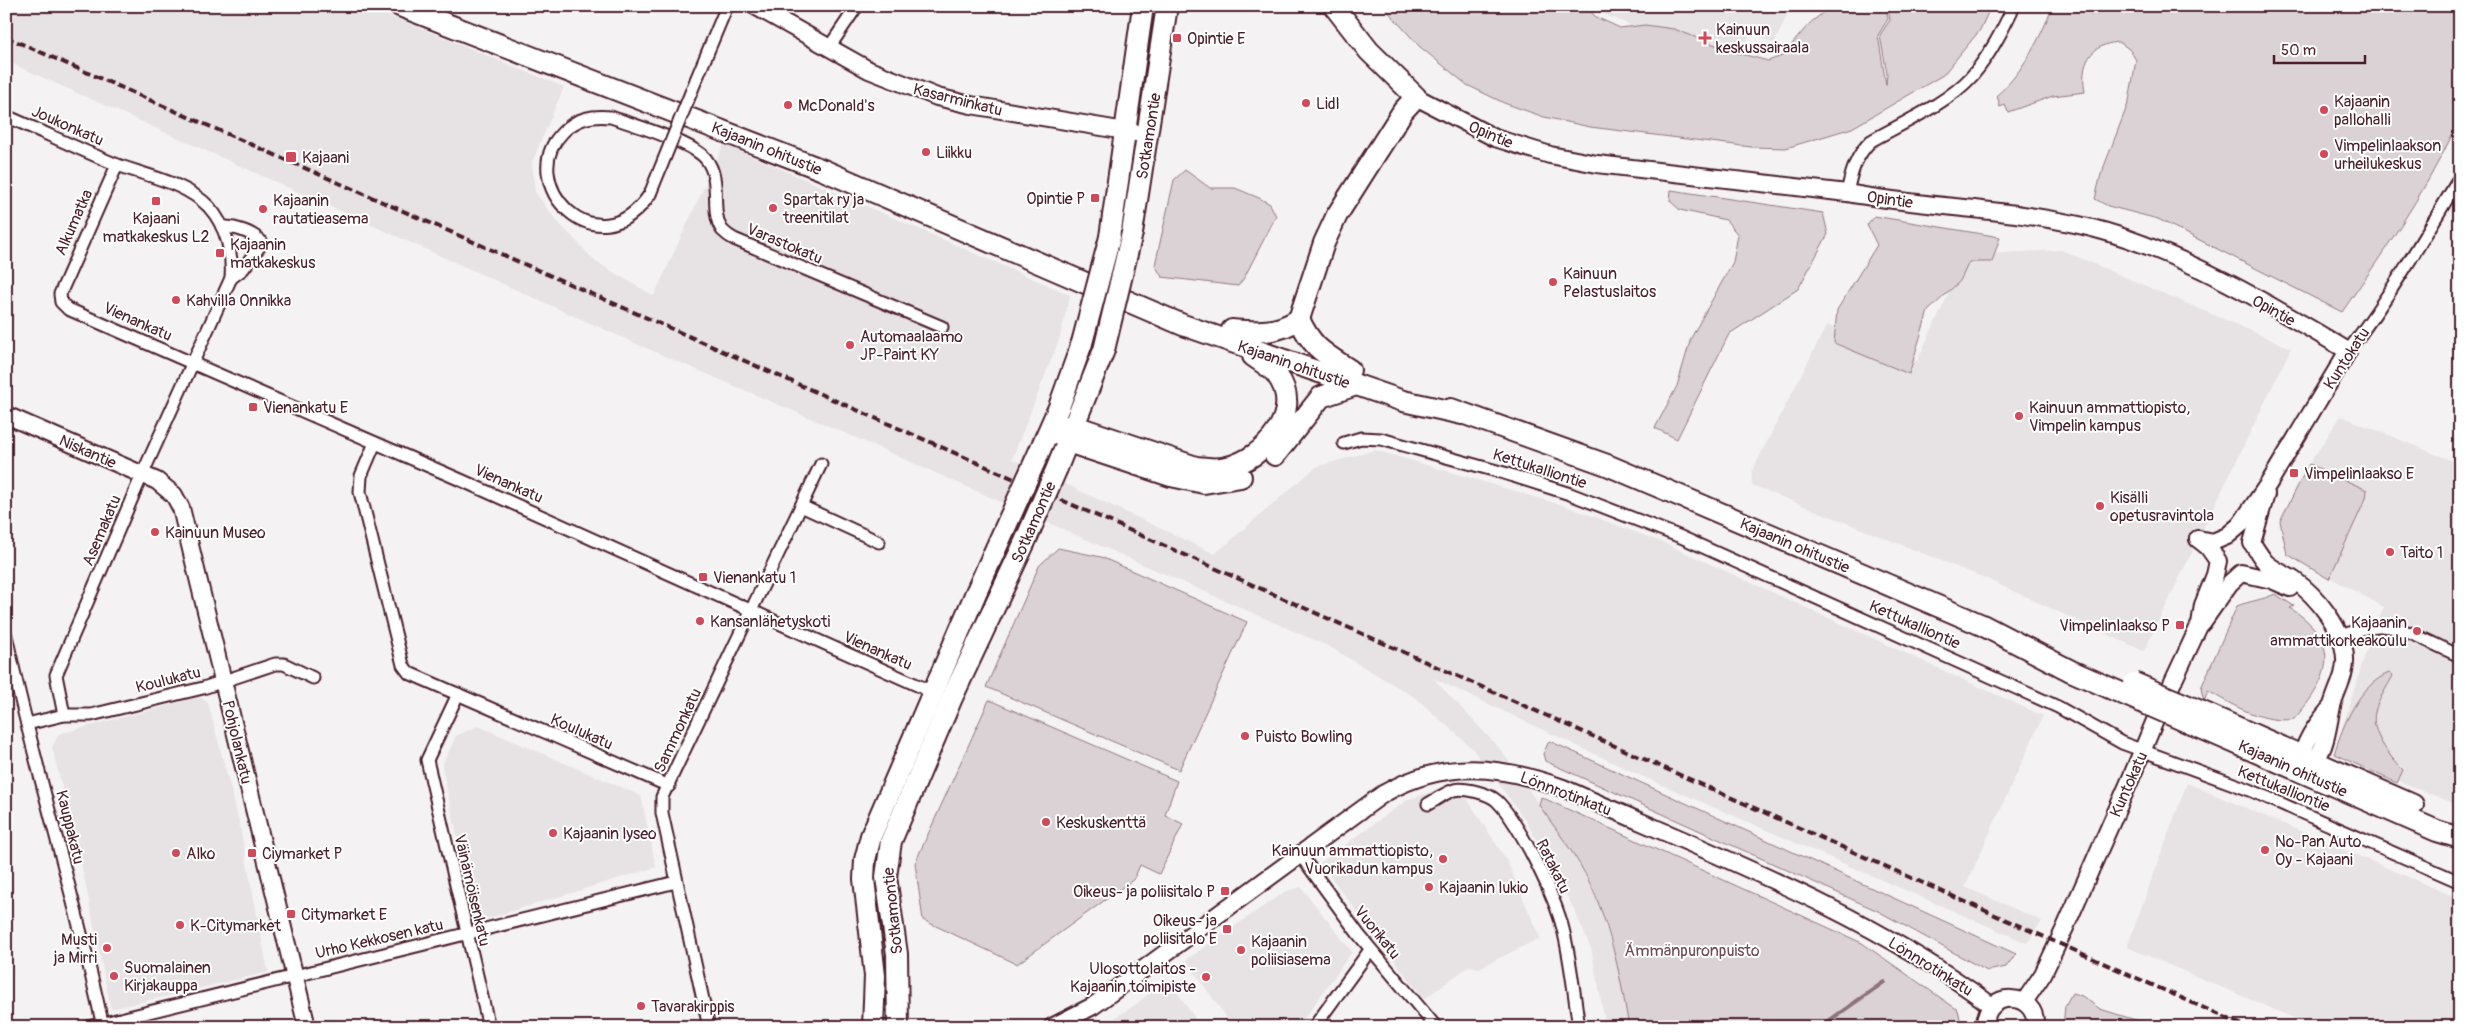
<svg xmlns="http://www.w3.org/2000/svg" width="2466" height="1033" font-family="Pangolin,sans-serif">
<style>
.built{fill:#e7e2e3}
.green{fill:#dbd2d5;stroke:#927880}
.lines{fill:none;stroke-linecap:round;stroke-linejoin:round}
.stream{stroke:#8d727a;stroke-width:4}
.street-casing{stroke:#4a1f2b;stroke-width:15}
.secondary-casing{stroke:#4a1f2b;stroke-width:20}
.highway-casing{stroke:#4a1f2b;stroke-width:24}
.street{stroke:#fff;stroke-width:11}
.secondary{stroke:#fff;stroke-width:16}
.highway{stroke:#fff;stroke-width:20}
.rail{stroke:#4a1f2b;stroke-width:4;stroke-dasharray:8 4;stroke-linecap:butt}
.street-bridge-casing{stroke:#4a1f2b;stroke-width:15;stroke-linecap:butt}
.highway-bridge-casing{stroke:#4a1f2b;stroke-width:24;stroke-linecap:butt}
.street-bridge{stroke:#fff;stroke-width:11}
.highway-bridge{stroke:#fff;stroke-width:20}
.poi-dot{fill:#d1495b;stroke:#fff;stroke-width:2}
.labels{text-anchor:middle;stroke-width:4;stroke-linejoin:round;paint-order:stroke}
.poi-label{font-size:16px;fill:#4a1f2b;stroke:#fff;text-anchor:start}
.street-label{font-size:16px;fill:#4a1f2b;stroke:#fff}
.park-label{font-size:16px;fill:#6e4c56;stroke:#fff}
</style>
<rect width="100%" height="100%" fill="#f4f2f2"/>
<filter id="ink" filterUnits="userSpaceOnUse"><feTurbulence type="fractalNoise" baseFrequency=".02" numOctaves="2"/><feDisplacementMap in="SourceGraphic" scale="10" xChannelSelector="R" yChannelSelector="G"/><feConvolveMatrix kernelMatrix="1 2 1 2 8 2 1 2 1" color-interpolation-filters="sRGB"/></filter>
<g filter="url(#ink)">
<!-- built -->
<g class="built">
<path d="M 6,6 L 366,6 L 564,87 L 532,162 L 535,192 L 554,218 L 596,262 L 654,296 L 724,144 L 1070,295 L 1060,337 L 1012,459 L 1215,554 L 1316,467 L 1375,450 L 1568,507 L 1664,543 L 2043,716 L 1965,887 L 2042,921 L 2027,943 L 1644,777 L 1433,678 L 1500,749 L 1575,856 L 1600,907 L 1621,978 L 1629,1027 L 1606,1027 L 1592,951 L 1574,909 L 1526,821 L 1472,748 L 1416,698 L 1330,647 L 845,433 L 639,345 L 6,61 Z"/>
<path d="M 1549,6 L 1791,6 L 1774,44 L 1752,32 L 1732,67 L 1599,12 Z"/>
<path d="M 2061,250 L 2291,348 L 2144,651 L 1987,579 L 1752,485 L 1752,471 L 1827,325 L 1917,361 L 1967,255 Z"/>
<path d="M 2341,416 L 2460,464 L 2460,806 L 2334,754 L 2365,655 L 2384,607 L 2287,554 L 2280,521 L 2309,464 Z"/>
<path d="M 200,697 L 208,703 L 238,817 L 268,972 L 111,1009 L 81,862 L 52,747 L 59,734 Z"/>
<path d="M 478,726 L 641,796 L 656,867 L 476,922 L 442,766 L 456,736 Z"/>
<path d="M 2187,783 L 2460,899 L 2460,1027 L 2315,1027 L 2127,947 Z"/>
<path d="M 1447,786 L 1464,794 L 1507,861 L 1540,938 L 1479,968 L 1469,966 L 1424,999 L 1320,863 L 1407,800 Z"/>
<path d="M 1301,887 L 1352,952 L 1298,1027 L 1233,1027 L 1186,960 L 1284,892 Z"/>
<path d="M 1165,981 L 1170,982 L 1201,1027 L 1101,1027 L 1135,1005 Z"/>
</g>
<!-- green -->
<g class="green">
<path d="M 1383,6 L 1585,6 L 1596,17 L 1620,28 L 1645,25 L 1674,29 L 1734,52 L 1768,61 L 1782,56 L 1809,24 L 1831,6 L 1886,6 L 1888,19 L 1878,35 L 1886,85 L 1887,74 L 1880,35 L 1890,20 L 1888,6 L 1991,6 L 1980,30 L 1943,75 L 1852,128 L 1786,148 L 1751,147 L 1590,127 L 1544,117 L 1504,103 L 1467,85 L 1419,46 Z"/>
<path d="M 2052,6 L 2460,6 L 2460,134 L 2454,131 C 2423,196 2383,253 2342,312 L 2158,219 L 2108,206 L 2095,199 L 2101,174 L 2104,170 L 2103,169 L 2129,101 L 2136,60 L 2129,49 L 2119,42 C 2089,44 2080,65 2085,92 L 2053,96 L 2008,112 L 2005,105 L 2000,107 L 1997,95 C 2020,76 2043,35 2052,6 Z"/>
<path d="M 1185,170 L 1210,188 L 1235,188 L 1259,198 L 1270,204 L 1276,216 L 1244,278 L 1238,286 L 1162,277 L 1155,265 L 1174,180 Z"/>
<path d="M 1671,190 L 1823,213 L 1828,234 L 1798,289 L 1729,334 L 1677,439 L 1655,428 L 1677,386 L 1691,338 L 1733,262 L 1738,235 L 1726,220 L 1680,210 L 1670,201 Z"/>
<path d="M 1874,216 L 2000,237 L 1992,262 L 1969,262 L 1960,281 L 1928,311 L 1909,374 L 1834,343 L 1837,310 L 1877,245 L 1867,225 Z"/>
<path d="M 2309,464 L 2367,490 L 2366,498 L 2329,579 L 2287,554 L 2280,521 Z"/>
<path d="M 1058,548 L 1101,557 L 1247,622 L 1179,770 L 986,687 L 1039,566 Z"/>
<path d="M 2275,594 L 2294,606 L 2290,608 C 2343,642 2331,678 2294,719 C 2264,724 2234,706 2208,691 L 2204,702 L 2201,688 L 2237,606 C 2250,601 2262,600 2275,594 Z"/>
<path d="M 2389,673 L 2393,676 C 2387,687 2378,700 2375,712 C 2370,732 2390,757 2403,770 L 2397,783 L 2334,754 C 2343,725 2359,685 2389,673 Z"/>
<path d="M 989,700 L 1177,781 L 1165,815 L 1183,824 L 1159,874 L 1140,865 L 1134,879 L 1017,964 L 923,920 L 915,863 Z"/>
<path d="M 1549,741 L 1565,748 L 2016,954 L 2006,967 L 1987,971 L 1878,911 L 1545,761 L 1543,754 Z"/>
<path d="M 1541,797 L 1862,943 L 1958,1010 L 1962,1027 L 1629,1027 C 1619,968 1607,906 1574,855 C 1563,838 1550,821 1539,805 Z"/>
<path d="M 2072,993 L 2082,996 L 2100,1009 L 2158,1027 L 2063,1027 L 2065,1006 Z"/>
</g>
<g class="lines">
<!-- stream -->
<path class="stream" d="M 1820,1027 L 1884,982"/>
<defs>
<g id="street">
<path d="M 828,49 L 857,6"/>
<path d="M 696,80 L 727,6"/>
<path d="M 6,116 C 43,132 79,149 115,164 C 146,176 185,182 209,207 C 226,226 233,253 231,278 L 142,475 L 56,675 L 64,715"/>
<path d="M 117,165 L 60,294 L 61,302 L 68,309 L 463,481 L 937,694"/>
<path d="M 1847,193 C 1851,173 1856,155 1871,141 C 1903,123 1948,103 1972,76 C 1990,55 2002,31 2014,6"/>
<path d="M 650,194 C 598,272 513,182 563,132 C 577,118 592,115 611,117 C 634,125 692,142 706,159 C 723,181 709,210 722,230 C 725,233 730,237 734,239 L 942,327"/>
<path d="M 222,227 C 234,226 255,233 262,243 L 243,269 L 231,278"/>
<path d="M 2348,351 C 2390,296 2425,236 2460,177"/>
<path d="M 375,443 L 361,476 L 360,492 L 403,665 L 409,673 L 669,786"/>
<path d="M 1344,443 L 1361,438 L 1381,439 L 1504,473 L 1570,494 L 1681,537 L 2058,707 L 2122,743 L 2250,790 L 2460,882"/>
<path d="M 801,506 L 879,542"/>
<path d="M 6,635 C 34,767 75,895 103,1027"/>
<path d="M 2341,636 C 2353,632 2366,626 2379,626 C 2402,625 2438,647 2460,656"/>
<path d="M 458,694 L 427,760 L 489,1027"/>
<path d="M 27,724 L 64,715 L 91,715 L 203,688 L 275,664 L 284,664 L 313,678"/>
<path d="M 1428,804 C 1436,800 1446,792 1454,790 C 1464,787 1490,794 1497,801 C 1520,824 1555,897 1563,929 C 1571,961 1574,995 1579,1027"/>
<path d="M 1299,853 L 1359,935 L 1436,1027"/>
<path d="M 88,1027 L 676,882"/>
<path d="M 709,1027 L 662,813 L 662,797 L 821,464"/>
<path d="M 1314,1027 L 1370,950"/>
</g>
<g id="secondary">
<path d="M 755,6 L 869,70 L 937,97 L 971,105 L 1149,135"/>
<path d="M 1416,97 L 1495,138 L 1550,155 L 1597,164 L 1847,193 C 1928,208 2011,208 2092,228 C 2176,249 2273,306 2348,351 L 2269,483 L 2240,525 L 2227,536 L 2213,542 L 2198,539"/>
<path d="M 6,415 L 157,481 L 174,495 L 181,508 L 307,1027"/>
<path d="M 2266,494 L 2252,543 C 2256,549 2260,556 2265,562 C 2273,570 2285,574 2294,580 C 2317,596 2344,630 2345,658 C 2346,676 2336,690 2332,706 C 2327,729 2327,752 2307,769"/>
<path d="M 2202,623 L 2230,583 L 2241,573 L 2272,580 L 2290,588"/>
<path d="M 2302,767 C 2300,744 2318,723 2332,706"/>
<path d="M 2024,1002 L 2043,974 L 2064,930 L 2131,778 L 2156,718 L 2200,624 L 2203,605 L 2215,575 L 2218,561 L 2208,547 L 2198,539"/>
<path d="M 1052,1027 L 1093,1006 L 1383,794 C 1443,759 1500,765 1563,788 C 1707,852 1866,911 1992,1006"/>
<path d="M 1985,1027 C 1984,988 2039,991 2035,1027"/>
</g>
<g id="highway">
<path d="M 400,6 L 823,170 L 1183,325 L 1403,401 L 1462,414"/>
<path d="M 1132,233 L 1167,6"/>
<path d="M 1110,237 L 1143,6"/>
<path d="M 1299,319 C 1312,348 1324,353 1350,370"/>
<path d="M 1232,330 C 1257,332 1277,334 1299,319 L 1324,243 L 1337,215 L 1403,111 L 1416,97 L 1369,51 L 1334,6"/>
<path d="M 1451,409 L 1607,465 L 1685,498 L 1982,625 L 2071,671 L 2128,696"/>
<path d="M 1051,427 L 1075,426 L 1196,467 C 1206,468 1216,470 1227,467 C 1264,459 1305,413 1277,375 C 1271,367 1261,362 1253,356"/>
<path d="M 1051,427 L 1068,442 L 1171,476 L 1204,483 L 1241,477"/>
<path d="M 1275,455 L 1321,397 L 1356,385"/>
<path d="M 1036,459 L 1059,407 L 1082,343"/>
<path d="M 1057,468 L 1104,350"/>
<path d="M 2200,711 L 2413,805"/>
<path d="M 2194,725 L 2437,831 L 2460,838"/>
<path d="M 873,1027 L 875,976 L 864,879 L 865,860 L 871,836 L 975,595"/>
<path d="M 898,1027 L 897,954 L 886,877 L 891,841 L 951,700 L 1024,544"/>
</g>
</defs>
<!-- street casing -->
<use href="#street" class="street-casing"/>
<!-- secondary casing -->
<use href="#secondary" class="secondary-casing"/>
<!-- highway casing -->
<use href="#highway" class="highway-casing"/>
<!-- street -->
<use href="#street" class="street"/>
<!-- secondary -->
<use href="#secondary" class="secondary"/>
<!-- highway -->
<use href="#highway" class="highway"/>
<!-- rail -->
<path class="rail" d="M 6,37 L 1012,478 L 2247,1027"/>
<defs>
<path id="street-bridge" d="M 650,194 L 696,80"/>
<g id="highway-bridge">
<path d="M 1082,343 L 1110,237"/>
<path d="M 1104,350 L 1132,233"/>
<path d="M 1024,544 L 1057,468"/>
<path d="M 975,595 L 1036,459"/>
<path d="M 2134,683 L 2200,711"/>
<path d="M 2128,696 L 2194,725"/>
</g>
</defs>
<!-- street-bridge casing -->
<use href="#street-bridge" class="street-bridge-casing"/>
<!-- highway-bridge casing -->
<use href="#highway-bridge" class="highway-bridge-casing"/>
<!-- street-bridge -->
<use href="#street-bridge" class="street-bridge"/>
<!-- highway-bridge -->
<use href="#highway-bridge" class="highway-bridge"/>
</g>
</g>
<!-- markers -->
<g class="poi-dot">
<rect x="1172" y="33" width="10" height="10" rx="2.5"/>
<path d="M1702.5 30.5h5v5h5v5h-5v5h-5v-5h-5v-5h5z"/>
<circle cx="1306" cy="103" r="5"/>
<circle cx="788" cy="105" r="5"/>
<circle cx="2324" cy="110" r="5"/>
<circle cx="926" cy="152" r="5"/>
<circle cx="2324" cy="154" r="5"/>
<rect x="285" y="151" width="12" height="12" rx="2.5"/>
<rect x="1090" y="193" width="10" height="10" rx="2.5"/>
<rect x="151" y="196" width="10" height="10" rx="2.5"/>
<circle cx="773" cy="208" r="5"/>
<circle cx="263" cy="209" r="5"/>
<rect x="215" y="248" width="10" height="10" rx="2.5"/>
<circle cx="1553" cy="282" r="5"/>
<circle cx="176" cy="300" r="5"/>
<circle cx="850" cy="345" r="5"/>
<rect x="248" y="402" width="10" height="10" rx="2.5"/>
<circle cx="2019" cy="416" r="5"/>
<rect x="2289" y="468" width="10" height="10" rx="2.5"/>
<circle cx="2100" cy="506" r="5"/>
<circle cx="155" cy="532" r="5"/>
<circle cx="2390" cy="552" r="5"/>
<rect x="698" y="572" width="10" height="10" rx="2.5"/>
<circle cx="700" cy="621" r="5"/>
<rect x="2175" y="620" width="10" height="10" rx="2.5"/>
<circle cx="2417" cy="631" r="5"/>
<circle cx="1245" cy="736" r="5"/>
<circle cx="1046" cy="822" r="5"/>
<circle cx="553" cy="833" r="5"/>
<circle cx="2265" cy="850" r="5"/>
<circle cx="176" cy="853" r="5"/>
<rect x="247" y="848" width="10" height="10" rx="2.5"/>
<circle cx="1443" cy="859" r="5"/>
<circle cx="1429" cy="887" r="5"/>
<rect x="1220" y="886" width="10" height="10" rx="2.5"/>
<rect x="286" y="909" width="10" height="10" rx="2.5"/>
<circle cx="180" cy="925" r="5"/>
<rect x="1222" y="924" width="10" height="10" rx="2.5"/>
<circle cx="107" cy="948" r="5"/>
<circle cx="1241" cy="950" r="5"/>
<circle cx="114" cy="976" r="5"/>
<circle cx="1206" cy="977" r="5"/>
<circle cx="641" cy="1006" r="5"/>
</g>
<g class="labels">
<!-- poi labels -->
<g class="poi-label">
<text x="1716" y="35">Kainuun<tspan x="1716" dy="18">keskussairaala</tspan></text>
<text x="1187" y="44">Opintie E</text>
<text x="2334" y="107">Kajaanin<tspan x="2334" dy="18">pallohalli</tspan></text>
<text x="1316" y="109">Lidl</text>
<text x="798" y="111">McDonald's</text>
<text x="2334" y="151">Vimpelinlaakson<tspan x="2334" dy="18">urheilukeskus</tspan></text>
<text x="936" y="158">Liikku</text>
<text x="302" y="163">Kajaani</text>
<text x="1085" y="204" text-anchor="end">Opintie P</text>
<text x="783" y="205">Spartak ry ja<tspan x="783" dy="18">treenitilat</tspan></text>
<text x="273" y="206">Kajaanin<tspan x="273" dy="18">rautatieasema</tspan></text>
<text x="156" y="224" text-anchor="middle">Kajaani<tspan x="156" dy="18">matkakeskus L2</tspan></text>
<text x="230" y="250">Kajaanin<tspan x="230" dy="18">matkakeskus</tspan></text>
<text x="1563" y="279">Kainuun<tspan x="1563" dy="18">Pelastuslaitos</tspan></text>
<text x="186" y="306">Kahvilla Onnikka</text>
<text x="860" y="342">Automaalaamo<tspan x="860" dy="18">JP-Paint KY</tspan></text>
<text x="263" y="413">Vienankatu E</text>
<text x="2029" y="413">Kainuun ammattiopisto,<tspan x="2029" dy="18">Vimpelin kampus</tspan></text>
<text x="2304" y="479">Vimpelinlaakso E</text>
<text x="2110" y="503">Kisälli<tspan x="2110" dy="18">opetusravintola</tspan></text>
<text x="165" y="538">Kainuun Museo</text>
<text x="2400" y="558">Taito 1</text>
<text x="713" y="583">Vienankatu 1</text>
<text x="710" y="627">Kansanlähetyskoti</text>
<text x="2407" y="628" text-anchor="end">Kajaanin<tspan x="2407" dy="18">ammattikorkeakoulu</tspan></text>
<text x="2170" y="631" text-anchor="end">Vimpelinlaakso P</text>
<text x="1255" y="742">Puisto Bowling</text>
<text x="1056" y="828">Keskuskenttä</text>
<text x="563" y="839">Kajaanin lyseo</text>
<text x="2275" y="847">No-Pan Auto<tspan x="2275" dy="18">Oy - Kajaani</tspan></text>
<text x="1433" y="856" text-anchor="end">Kainuun ammattiopisto,<tspan x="1433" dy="18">Vuorikadun kampus</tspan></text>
<text x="186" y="859">Alko</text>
<text x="262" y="859">Ciymarket P</text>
<text x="1439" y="893">Kajaanin lukio</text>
<text x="1215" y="897" text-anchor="end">Oikeus- ja poliisitalo P</text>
<text x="301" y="920">Citymarket E</text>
<text x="1217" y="926" text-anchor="end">Oikeus- ja<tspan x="1217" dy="18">poliisitalo E</tspan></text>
<text x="190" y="931">K-Citymarket</text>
<text x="97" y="945" text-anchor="end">Musti<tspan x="97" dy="18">ja Mirri</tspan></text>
<text x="1251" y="947">Kajaanin<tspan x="1251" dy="18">poliisiasema</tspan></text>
<text x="124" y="973">Suomalainen<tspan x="124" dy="18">Kirjakauppa</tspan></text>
<text x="1196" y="974" text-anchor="end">Ulosottolaitos -<tspan x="1196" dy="18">Kajaanin toimipiste</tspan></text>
<text x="651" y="1012">Tavarakirppis</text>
</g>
<!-- street labels -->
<g class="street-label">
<text transform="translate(958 99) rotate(14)" y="6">Kasarminkatu</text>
<text transform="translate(68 125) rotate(24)" y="6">Joukonkatu</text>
<text transform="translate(1491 134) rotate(23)" y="6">Opintie</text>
<text transform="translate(1148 136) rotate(-81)" y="6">Sotkamontie</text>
<text transform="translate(767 148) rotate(22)" y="6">Kajaanin ohitustie</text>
<text transform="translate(1890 199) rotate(8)" y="6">Opintie</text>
<text transform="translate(73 222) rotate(-66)" y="6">Alkumatka</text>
<text transform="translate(785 243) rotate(23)" y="6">Varastokatu</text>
<text transform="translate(2274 310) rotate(29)" y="6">Opintie</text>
<text transform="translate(138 321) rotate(24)" y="6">Vienankatu</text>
<text transform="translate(2346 358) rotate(-57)" y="6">Kuntokatu</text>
<text transform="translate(1294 364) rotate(19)" y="6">Kajaanin ohitustie</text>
<text transform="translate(88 451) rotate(24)" y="6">Niskantie</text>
<text transform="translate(1540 468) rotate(18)" y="6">Kettukalliontie</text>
<text transform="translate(509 483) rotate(24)" y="6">Vienankatu</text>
<text transform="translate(1033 522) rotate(-66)" y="6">Sotkamontie</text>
<text transform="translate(101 530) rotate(-67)" y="6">Asemakatu</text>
<text transform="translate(1795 545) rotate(23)" y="6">Kajaanin ohitustie</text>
<text transform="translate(1915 624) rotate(24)" y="6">Kettukalliontie</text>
<text transform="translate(878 650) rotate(24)" y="6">Vienankatu</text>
<text transform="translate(168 679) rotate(-14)" y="6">Koulukatu</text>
<text transform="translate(677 730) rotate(-65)" y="6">Sammonkatu</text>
<text transform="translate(582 731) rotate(24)" y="6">Koulukatu</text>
<text transform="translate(238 742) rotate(77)" y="6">Pohjolankatu</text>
<text transform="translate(2293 768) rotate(24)" y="6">Kajaanin ohitustie</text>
<text transform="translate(2128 784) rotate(-66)" y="6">Kuntokatu</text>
<text transform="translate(2284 788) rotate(22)" y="6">Kettukalliontie</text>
<text transform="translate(1566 793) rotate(21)" y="6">Lönnrotinkatu</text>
<text transform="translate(71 827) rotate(76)" y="6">Kauppakatu</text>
<text transform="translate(1554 866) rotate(64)" y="6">Ratakatu</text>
<text transform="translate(473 890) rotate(77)" y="6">Väinämöisenkatu</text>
<text transform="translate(892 911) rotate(-96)" y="6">Sotkamontie</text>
<text transform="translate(1378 932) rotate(51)" y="6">Vuorikatu</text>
<text transform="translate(379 938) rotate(-13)" y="6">Urho Kekkosen katu</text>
<text transform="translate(1931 966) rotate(32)" y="6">Lönnrotinkatu</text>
</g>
<!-- park labels -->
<g class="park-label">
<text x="1692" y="956">Ämmänpuronpuisto</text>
</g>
</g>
<!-- margin -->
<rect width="2466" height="1033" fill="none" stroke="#fff" stroke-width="25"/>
<rect x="12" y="12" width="2441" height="1008" fill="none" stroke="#4a1f2b" stroke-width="2" filter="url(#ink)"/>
<!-- scale -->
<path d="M2274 55v8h91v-8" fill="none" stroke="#4a1f2b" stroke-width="2.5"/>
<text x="2281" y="55" font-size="15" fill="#4a1f2b" stroke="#ffffff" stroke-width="4" paint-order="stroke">50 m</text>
</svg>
